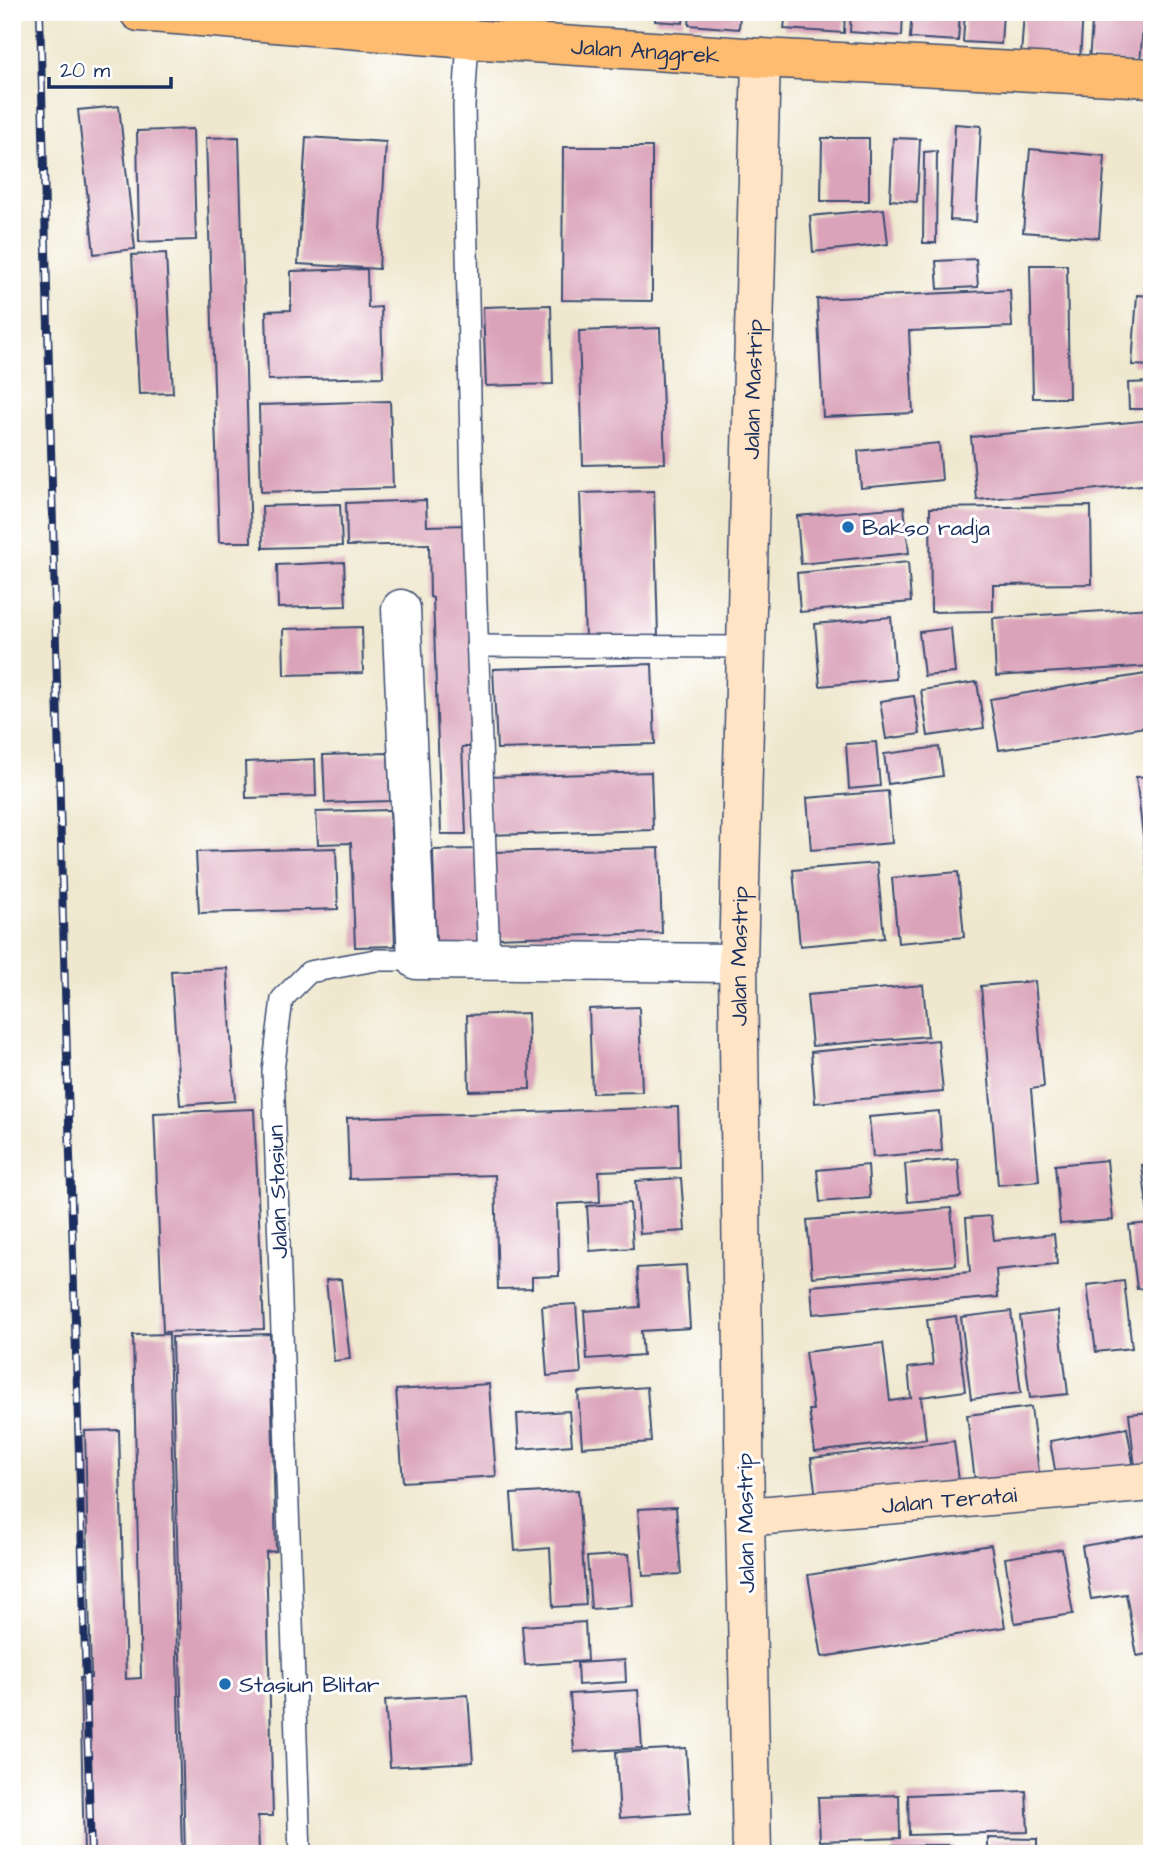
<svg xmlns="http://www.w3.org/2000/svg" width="1164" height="1866" font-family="'Architects Daughter',sans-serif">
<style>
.building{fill:#daa3b9}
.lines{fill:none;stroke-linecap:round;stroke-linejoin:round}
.lane-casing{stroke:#3b4b6f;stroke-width:24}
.street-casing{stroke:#3b4b6f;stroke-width:41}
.secondary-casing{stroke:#3b4b6f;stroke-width:41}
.primary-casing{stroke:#3b4b6f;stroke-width:41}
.lane{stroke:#fff;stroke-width:21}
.street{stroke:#fff;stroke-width:38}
.secondary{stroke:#ffe4c6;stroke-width:38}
.primary{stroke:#febc71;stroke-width:38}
.rail-casing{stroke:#1b2f5e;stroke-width:8}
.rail{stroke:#fff;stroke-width:5;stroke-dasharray:16;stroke-linecap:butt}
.poi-dot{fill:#1f6fb2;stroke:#fff;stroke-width:2.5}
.labels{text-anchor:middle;stroke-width:6;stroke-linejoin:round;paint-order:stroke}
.street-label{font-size:23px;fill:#1b2f5e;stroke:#fff}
.poi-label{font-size:23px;fill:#1b2f5e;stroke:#fff;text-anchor:start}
</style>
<rect width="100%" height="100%" fill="#fff"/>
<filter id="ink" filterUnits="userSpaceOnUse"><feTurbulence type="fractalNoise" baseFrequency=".0143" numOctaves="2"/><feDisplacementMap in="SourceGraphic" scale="14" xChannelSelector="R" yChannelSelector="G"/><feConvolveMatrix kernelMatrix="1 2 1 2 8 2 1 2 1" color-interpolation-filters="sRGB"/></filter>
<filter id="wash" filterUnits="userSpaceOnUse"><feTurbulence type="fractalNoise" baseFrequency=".00686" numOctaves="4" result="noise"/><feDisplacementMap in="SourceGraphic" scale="28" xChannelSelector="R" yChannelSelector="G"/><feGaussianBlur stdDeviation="1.57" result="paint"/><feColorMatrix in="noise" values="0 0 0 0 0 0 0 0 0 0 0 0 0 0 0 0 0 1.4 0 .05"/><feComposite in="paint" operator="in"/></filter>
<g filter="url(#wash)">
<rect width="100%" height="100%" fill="#efe8cf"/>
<g id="blocks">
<!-- building -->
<g class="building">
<path d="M 656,12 L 684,12 L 683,23 L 655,21 Z"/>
<path d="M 690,12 L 740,12 L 739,29 L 689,25 Z"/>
<path d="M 786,12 L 845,12 L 844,33 L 784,29 Z"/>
<path d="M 851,12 L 903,12 L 902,36 L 850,32 Z"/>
<path d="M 912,12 L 960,12 L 958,41 L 910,38 Z"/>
<path d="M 965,12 L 1003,12 L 1001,44 L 963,42 Z"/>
<path d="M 1024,12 L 1083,12 L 1080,60 L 1021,56 Z"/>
<path d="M 1093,12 L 1144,12 L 1140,64 L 1089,60 Z"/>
<path d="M 119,106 L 135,249 L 94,254 L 78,110 Z"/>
<path d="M 955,124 L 981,126 L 976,222 L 950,220 Z"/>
<path d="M 193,129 L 196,240 L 139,242 L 137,131 Z"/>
<path d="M 239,137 L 251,542 L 219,542 L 206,138 Z"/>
<path d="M 306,137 L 386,142 L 379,269 L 298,264 Z"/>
<path d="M 822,138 L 869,138 L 869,201 L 821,201 Z"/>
<path d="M 893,138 L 920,139 L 917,202 L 890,200 Z"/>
<path d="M 563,147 L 652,147 L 652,301 L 562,300 Z"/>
<path d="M 1030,149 L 1105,156 L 1099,238 L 1023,232 Z"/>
<path d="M 937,151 L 936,243 L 923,243 L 924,152 Z"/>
<path d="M 884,209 L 888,244 L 813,252 L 810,216 Z"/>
<path d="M 166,253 L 173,393 L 139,394 L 132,255 Z"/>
<path d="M 976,259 L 978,287 L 938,289 L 936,261 Z"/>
<path d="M 1030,265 L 1067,265 L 1069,398 L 1033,398 Z"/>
<path d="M 367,269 L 368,308 L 381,307 L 383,377 L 268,380 L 266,311 L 291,310 L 291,271 Z"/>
<path d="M 1010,290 L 1012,327 L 909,331 L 913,413 L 823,417 L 817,299 Z"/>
<path d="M 1137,295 L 1152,296 L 1152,366 L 1132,365 Z"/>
<path d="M 551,305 L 553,384 L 486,386 L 483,307 Z"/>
<path d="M 660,328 L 665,463 L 583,465 L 579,331 Z"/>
<path d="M 1152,382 L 1152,409 L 1129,409 L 1128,383 Z"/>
<path d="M 390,401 L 393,488 L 261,492 L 259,405 Z"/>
<path d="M 1152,420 L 1152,484 L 977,500 L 971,437 Z"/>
<path d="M 939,443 L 942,480 L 861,488 L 858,451 Z"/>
<path d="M 654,491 L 658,637 L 585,639 L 580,493 Z"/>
<path d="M 426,500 L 427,526 L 469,525 L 476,747 L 462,747 L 466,834 L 441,834 L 433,598 L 430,597 L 429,544 L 347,546 L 346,503 Z"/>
<path d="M 340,504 L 342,546 L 263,548 L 262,506 Z"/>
<path d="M 1091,506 L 1092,584 L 993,585 L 993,611 L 931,612 L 930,508 Z"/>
<path d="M 904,507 L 909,553 L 801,564 L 797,516 Z"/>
<path d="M 344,562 L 346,606 L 278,608 L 277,565 Z"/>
<path d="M 908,562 L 911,602 L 800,612 L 797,573 Z"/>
<path d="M 1152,608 L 1152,666 L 996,676 L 993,618 Z"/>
<path d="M 891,617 L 896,679 L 820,686 L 815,624 Z"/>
<path d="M 362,627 L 363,673 L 284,675 L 283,629 Z"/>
<path d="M 951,628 L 955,673 L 924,676 L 919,632 Z"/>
<path d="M 652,664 L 655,744 L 497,749 L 493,669 Z"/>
<path d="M 1152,673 L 1152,726 L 999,750 L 990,699 Z"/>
<path d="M 977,682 L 984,728 L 928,736 L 921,690 Z"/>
<path d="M 914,696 L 920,734 L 886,739 L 880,701 Z"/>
<path d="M 876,742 L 880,786 L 849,789 L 846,744 Z"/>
<path d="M 939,747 L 943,776 L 888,784 L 884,754 Z"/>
<path d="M 388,753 L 390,801 L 325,803 L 323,755 Z"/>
<path d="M 315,759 L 316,796 L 246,798 L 245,762 Z"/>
<path d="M 651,772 L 653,830 L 489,835 L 488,777 Z"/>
<path d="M 1152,776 L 1152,894 L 1150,894 L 1136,777 Z"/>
<path d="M 888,791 L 892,843 L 811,850 L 807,798 Z"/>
<path d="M 390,810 L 395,946 L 355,947 L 351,843 L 318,844 L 316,812 Z"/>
<path d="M 336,848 L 338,909 L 199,913 L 196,852 Z"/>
<path d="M 659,848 L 662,933 L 495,938 L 492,852 Z"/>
<path d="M 481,849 L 484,945 L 436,947 L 433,850 Z"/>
<path d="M 877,863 L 884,938 L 800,946 L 793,870 Z"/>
<path d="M 958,872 L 964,937 L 898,943 L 892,878 Z"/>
<path d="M 227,968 L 235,1101 L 180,1105 L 171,971 Z"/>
<path d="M 1035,981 L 1044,1087 L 1031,1089 L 1039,1181 L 998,1185 L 981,986 Z"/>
<path d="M 923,985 L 928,1036 L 812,1046 L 807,995 Z"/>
<path d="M 639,1007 L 642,1092 L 592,1093 L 589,1009 Z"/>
<path d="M 528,1013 L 530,1089 L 469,1091 L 467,1015 Z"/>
<path d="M 938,1040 L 943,1092 L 815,1103 L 811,1052 Z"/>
<path d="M 678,1107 L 680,1168 L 599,1171 L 600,1202 L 557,1204 L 559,1276 L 532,1277 L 532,1288 L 498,1289 L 495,1175 L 349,1179 L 347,1118 Z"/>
<path d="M 254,1109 L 264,1329 L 163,1332 L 154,1113 Z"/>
<path d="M 939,1111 L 942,1151 L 873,1157 L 869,1117 Z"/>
<path d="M 958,1159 L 961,1197 L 908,1202 L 905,1164 Z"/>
<path d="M 1107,1160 L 1113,1220 L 1060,1224 L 1055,1165 Z"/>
<path d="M 1152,1164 L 1152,1215 L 1148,1215 L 1142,1165 Z"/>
<path d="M 868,1165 L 870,1198 L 820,1202 L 817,1170 Z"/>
<path d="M 681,1178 L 685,1231 L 640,1234 L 636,1181 Z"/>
<path d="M 630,1203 L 633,1248 L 590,1251 L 587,1206 Z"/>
<path d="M 951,1208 L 956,1265 L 812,1277 L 807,1220 Z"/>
<path d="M 991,1216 L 994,1240 L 1054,1234 L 1057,1264 L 996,1270 L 998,1297 L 813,1314 L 811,1286 L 970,1272 L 966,1218 Z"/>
<path d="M 1152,1223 L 1152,1287 L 1137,1289 L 1129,1225 Z"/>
<path d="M 686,1265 L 690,1328 L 641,1331 L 643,1355 L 587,1359 L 584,1311 L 640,1307 L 637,1268 Z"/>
<path d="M 341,1279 L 350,1359 L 334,1361 L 326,1280 Z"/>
<path d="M 1124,1281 L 1132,1348 L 1096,1352 L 1087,1285 Z"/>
<path d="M 576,1304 L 581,1373 L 547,1376 L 542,1306 Z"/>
<path d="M 1011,1311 L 1021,1393 L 971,1399 L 961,1317 Z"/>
<path d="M 1058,1311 L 1068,1394 L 1030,1398 L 1020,1316 Z"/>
<path d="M 956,1316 L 965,1391 L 921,1397 L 926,1439 L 815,1452 L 809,1410 L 813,1410 L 805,1352 L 883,1343 L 890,1401 L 911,1398 L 908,1368 L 933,1365 L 927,1320 Z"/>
<path d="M 169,1334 L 182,1854 L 84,1854 L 80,1678 L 91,1678 L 85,1431 L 119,1430 L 126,1679 L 141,1678 L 133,1335 Z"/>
<path d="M 270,1334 L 276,1551 L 266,1552 L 273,1816 L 258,1816 L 259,1854 L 185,1854 L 172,1337 Z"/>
<path d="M 489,1384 L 496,1476 L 403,1482 L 396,1390 Z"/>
<path d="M 647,1387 L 651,1442 L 582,1447 L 578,1392 Z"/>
<path d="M 1031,1407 L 1040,1481 L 976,1489 L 967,1415 Z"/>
<path d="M 569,1411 L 572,1445 L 519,1449 L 517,1414 Z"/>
<path d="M 1152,1412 L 1152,1474 L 1136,1476 L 1129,1414 Z"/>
<path d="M 1127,1428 L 1134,1469 L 1057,1481 L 1050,1441 Z"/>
<path d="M 954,1441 L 959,1481 L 816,1498 L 811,1458 Z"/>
<path d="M 578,1490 L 586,1605 L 553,1607 L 550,1548 L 515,1551 L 511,1494 Z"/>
<path d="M 676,1507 L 681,1574 L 643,1576 L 638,1509 Z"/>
<path d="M 1147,1535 L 1152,1561 L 1152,1653 L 1137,1656 L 1126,1594 L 1091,1599 L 1082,1546 Z"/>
<path d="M 991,1545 L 1005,1627 L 822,1657 L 808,1575 Z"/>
<path d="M 1062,1549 L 1073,1614 L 1015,1623 L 1005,1558 Z"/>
<path d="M 629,1554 L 633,1606 L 591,1609 L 587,1557 Z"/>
<path d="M 585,1622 L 587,1661 L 525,1665 L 522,1626 Z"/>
<path d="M 625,1660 L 626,1682 L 578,1685 L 577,1663 Z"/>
<path d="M 638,1690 L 642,1748 L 574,1752 L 570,1694 Z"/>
<path d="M 468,1695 L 473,1762 L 390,1767 L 385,1700 Z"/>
<path d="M 686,1748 L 690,1813 L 620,1818 L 616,1752 Z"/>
<path d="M 1026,1791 L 1028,1832 L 909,1835 L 908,1795 Z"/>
<path d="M 899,1795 L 900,1838 L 820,1841 L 818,1797 Z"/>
<path d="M 988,1838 L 1037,1839 L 1037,1854 L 988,1854 Z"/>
<rect x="893" y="1845" width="59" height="9"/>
<rect x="813" y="1850" width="46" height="4"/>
</g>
</g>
</g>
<g filter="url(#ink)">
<use href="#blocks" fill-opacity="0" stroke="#3b4b6f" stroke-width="2"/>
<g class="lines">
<defs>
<g id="lane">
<path d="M 468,39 L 464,106 L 472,494 L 489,961"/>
<path d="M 477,646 L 746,647"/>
<path d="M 300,1854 L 273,1071 L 282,999 L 309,972 L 376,960 L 417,960"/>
</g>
<path id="street" d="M 401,609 L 417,960 L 738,963"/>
<g id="secondary">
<path id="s1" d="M 745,1517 L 1152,1482"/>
<path id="s2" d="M 752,1854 L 745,1517 L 738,963 L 761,58"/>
</g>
<g id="primary">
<path id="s3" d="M 139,12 L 468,39 L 761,58 L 1152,78"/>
</g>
</defs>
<!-- lane casing -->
<use href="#lane" class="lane-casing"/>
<!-- street casing -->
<use href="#street" class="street-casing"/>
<!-- secondary casing -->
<use href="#secondary" class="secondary-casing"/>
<!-- primary casing -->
<use href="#primary" class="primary-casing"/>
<!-- lane -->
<use href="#lane" class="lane"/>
<!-- street -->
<use href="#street" class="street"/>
<!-- secondary -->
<use href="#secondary" class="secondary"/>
<!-- primary -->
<use href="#primary" class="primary"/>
<defs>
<path id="rail" d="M 40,12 L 63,922 L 91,1854"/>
</defs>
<!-- rail casing -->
<use href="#rail" class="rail-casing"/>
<!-- rail -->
<use href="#rail" class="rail"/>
</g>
</g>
<!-- markers -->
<g class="poi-dot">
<circle cx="848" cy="527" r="7"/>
<circle cx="225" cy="1684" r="7"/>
</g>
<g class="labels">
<!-- street labels -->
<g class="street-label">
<text dy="8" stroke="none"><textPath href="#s3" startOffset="508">Jalan Anggrek</textPath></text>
<text dy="8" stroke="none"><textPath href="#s2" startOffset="1465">Jalan Mastrip</textPath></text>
<text dy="8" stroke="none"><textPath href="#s2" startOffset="898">Jalan Mastrip</textPath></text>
<text transform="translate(277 1192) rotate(-92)" y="8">Jalan Stasiun</text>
<text dy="8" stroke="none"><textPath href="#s1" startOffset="205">Jalan Teratai</textPath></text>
<text transform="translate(745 1523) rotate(-91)" y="8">Jalan Mastrip</text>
</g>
<!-- poi labels -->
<g class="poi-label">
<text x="862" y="535">Bakso radja</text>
<text x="239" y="1692">Stasiun Blitar</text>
</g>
</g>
<!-- margin -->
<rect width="1164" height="1866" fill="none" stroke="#fff" stroke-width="42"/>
<!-- scale -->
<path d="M49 77v10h122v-10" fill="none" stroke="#1b2f5e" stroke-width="3.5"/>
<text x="60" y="77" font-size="21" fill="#1b2f5e" stroke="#ffffff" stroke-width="5" paint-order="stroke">20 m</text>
</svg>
